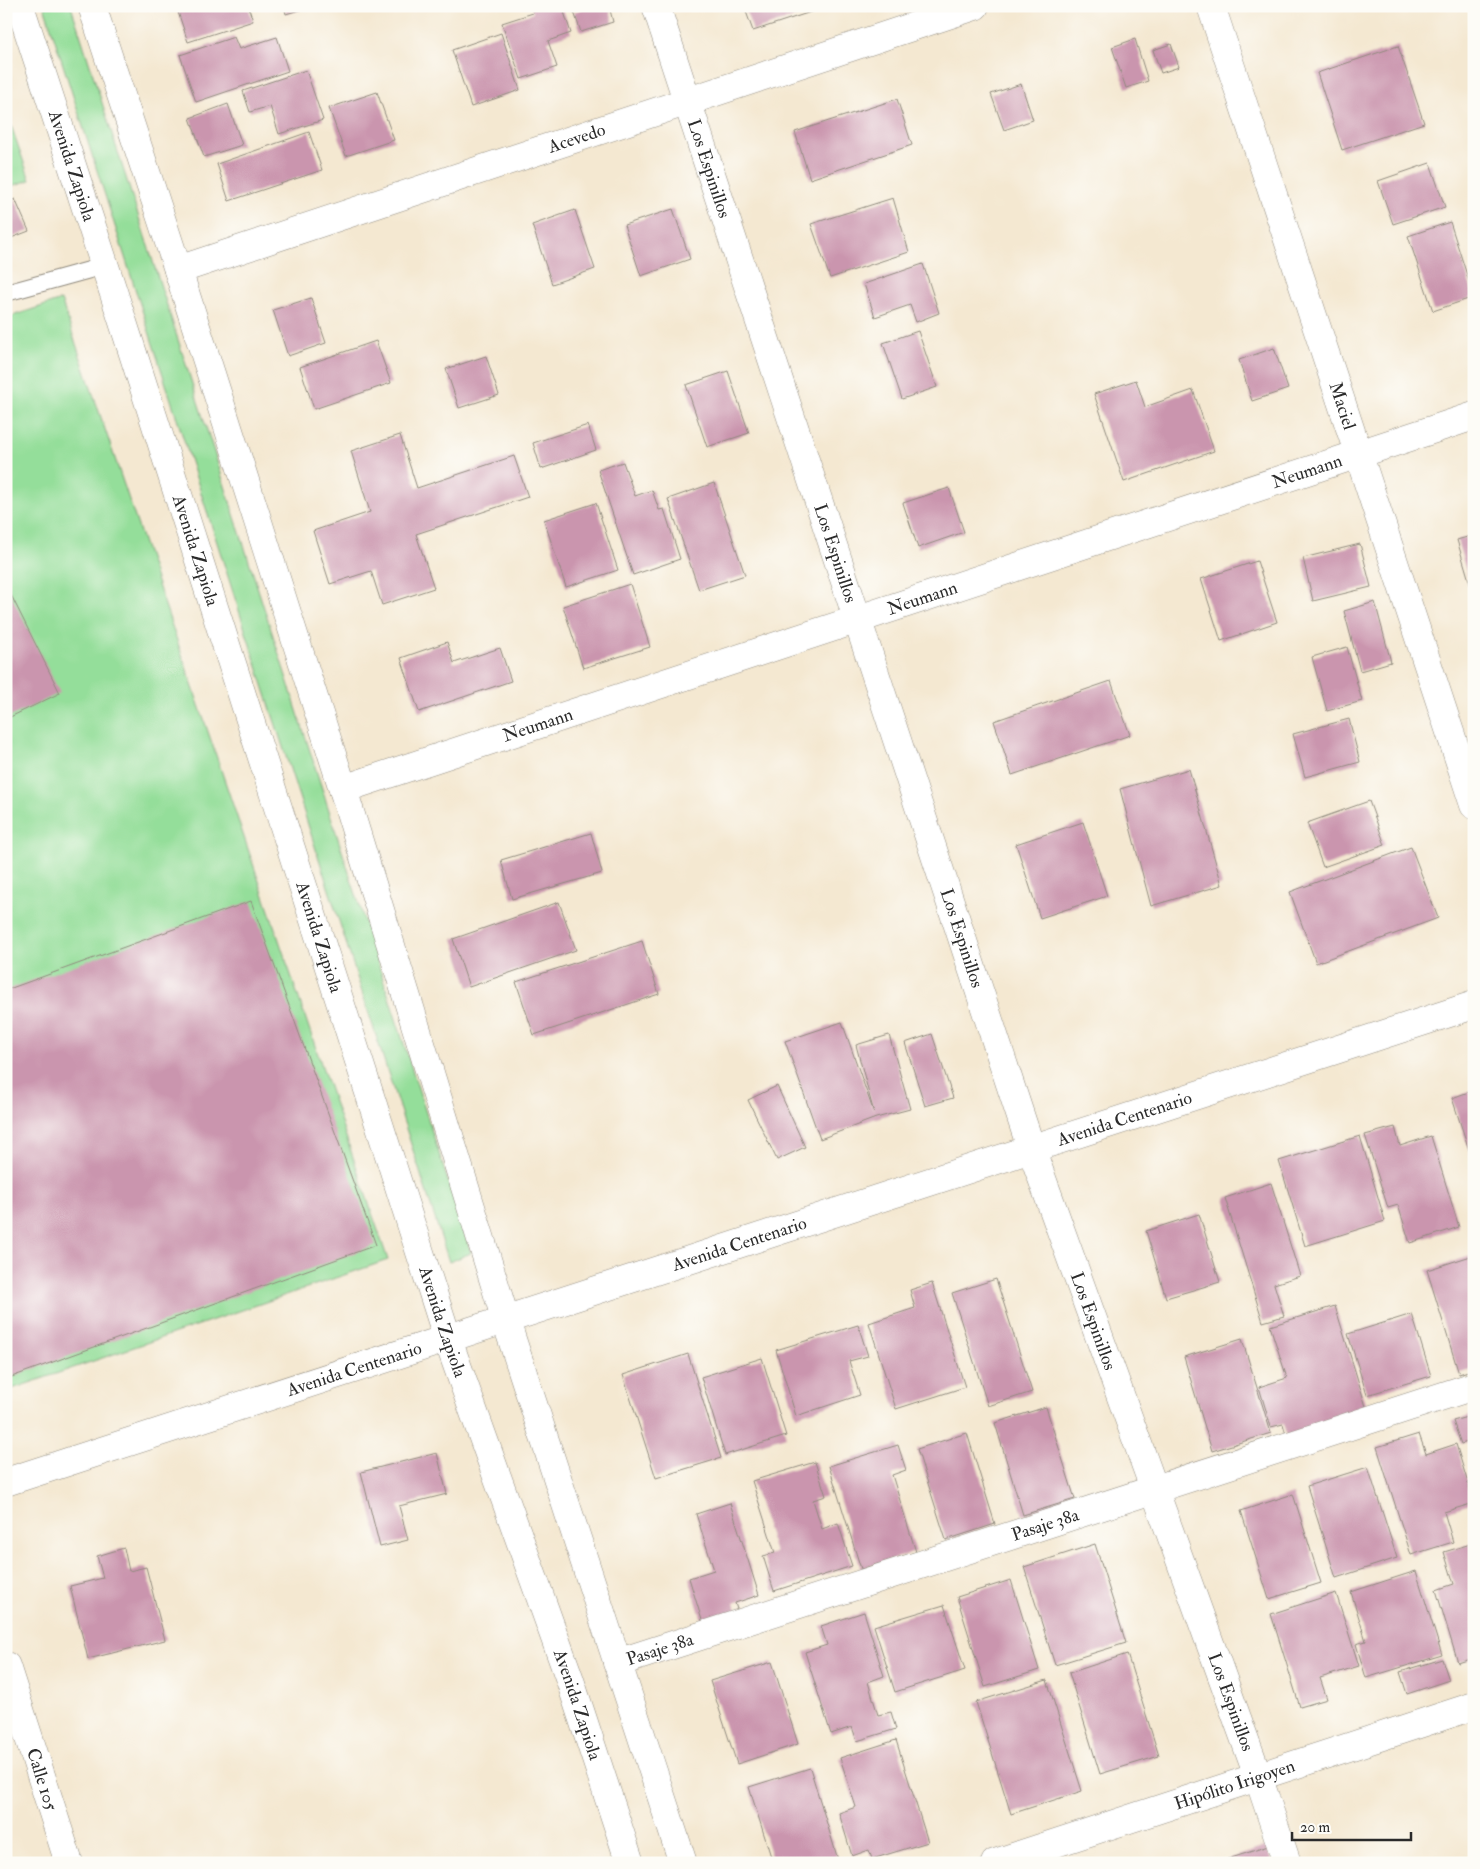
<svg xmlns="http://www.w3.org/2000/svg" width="1480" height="1869" font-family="'IM FELL Double Pica',serif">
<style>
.green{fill:#94de9a;stroke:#608462}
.building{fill:#ca95ae}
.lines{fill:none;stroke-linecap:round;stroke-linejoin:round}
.lane-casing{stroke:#908a7e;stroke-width:18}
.street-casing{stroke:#908a7e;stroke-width:29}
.secondary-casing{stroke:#908a7e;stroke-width:29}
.primary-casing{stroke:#908a7e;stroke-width:29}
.lane{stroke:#fff;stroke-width:16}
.street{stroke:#fff;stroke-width:28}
.secondary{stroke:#fff;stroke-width:28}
.primary{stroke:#fff;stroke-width:28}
.labels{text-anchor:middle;stroke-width:4.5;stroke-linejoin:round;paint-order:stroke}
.street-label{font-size:18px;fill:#2b2b2b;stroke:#fdfcf7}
</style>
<rect width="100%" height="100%" fill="#fdfcf7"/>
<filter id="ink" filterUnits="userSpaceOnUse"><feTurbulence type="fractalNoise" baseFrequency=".02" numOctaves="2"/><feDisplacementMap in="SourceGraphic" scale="10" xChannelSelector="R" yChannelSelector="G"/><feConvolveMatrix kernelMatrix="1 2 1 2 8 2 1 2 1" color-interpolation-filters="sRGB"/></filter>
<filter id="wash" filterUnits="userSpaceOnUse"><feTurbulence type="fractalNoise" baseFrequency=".0096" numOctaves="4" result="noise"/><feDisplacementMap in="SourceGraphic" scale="20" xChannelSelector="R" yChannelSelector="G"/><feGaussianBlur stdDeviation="1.12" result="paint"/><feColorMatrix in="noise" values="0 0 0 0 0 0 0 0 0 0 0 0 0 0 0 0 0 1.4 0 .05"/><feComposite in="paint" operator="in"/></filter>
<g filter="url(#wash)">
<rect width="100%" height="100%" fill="#f4e8d1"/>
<!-- green -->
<g class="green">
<path d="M 44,6 L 71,6 L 471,1253 L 449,1262 Z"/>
<path d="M 6,111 L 30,180 L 6,188 Z"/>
<path d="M 61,300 L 388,1260 L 6,1391 L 6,318 Z"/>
</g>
<g id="blocks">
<!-- building -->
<g class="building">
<path d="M 176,6 L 248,6 L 253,21 L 188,42 Z"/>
<path d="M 284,6 L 309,6 L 309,7 L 286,14 Z"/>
<path d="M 531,6 L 562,6 L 571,33 L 548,41 L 557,67 L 521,79 L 502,23 L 533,13 Z"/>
<path d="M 590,6 L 609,6 L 613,22 L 581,32 L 574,12 Z"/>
<path d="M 744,6 L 826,6 L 826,7 L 753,31 Z"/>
<path d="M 501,33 L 520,90 L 471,107 L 452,50 Z"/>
<path d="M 234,37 L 239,49 L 277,37 L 288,71 L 196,102 L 180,55 Z"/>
<path d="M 1135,39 L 1148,81 L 1126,88 L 1112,47 Z"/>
<path d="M 1171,44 L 1179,67 L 1161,73 L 1153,50 Z"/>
<path d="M 1398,46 L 1424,123 L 1342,150 L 1317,73 Z"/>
<path d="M 306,70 L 323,120 L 279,134 L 270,106 L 250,112 L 243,91 Z"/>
<path d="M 1021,84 L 1033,120 L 1004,130 L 991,94 Z"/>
<path d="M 377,92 L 394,140 L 346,156 L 329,108 Z"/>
<path d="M 897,99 L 912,145 L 810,179 L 795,132 Z"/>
<path d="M 228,104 L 242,145 L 204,157 L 190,118 Z"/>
<path d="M 309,132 L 322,170 L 229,201 L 217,164 Z"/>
<path d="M 1430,163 L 1445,207 L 1393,224 L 1378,181 Z"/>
<path d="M 893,198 L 909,252 L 830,278 L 811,224 Z"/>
<path d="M 15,199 L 29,231 L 6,240 L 6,203 Z"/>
<path d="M 673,209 L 690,259 L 641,276 L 624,225 Z"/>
<path d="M 575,210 L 595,269 L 552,284 L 532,225 Z"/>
<path d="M 1450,222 L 1474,297 L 1433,311 L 1408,236 Z"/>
<path d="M 923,264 L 939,313 L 916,322 L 910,305 L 875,317 L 864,284 Z"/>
<path d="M 311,298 L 326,343 L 288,356 L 273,310 Z"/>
<path d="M 918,331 L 937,387 L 902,399 L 883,343 Z"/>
<path d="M 376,341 L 391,383 L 314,409 L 300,367 Z"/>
<path d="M 1274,348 L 1288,389 L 1252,401 L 1239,360 Z"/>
<path d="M 486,356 L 499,395 L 459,408 L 446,369 Z"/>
<path d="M 728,371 L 749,433 L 707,447 L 686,385 Z"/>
<path d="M 1136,380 L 1145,407 L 1193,390 L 1214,451 L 1124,482 L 1094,394 Z"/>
<path d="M 588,425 L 596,450 L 541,469 L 533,443 Z"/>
<path d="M 400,435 L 417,488 L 514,456 L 528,497 L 416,534 L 434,588 L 382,605 L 371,571 L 330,584 L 313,531 L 370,512 L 351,451 Z"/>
<path d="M 623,462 L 635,496 L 652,490 L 659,510 L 664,509 L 680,559 L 633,575 L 598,470 Z"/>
<path d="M 714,483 L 745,575 L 699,590 L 668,499 Z"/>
<path d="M 949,488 L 964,532 L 918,548 L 903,503 Z"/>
<path d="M 596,503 L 618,570 L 566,587 L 544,520 Z"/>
<path d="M 1474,535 L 1474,594 L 1473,594 L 1457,540 Z"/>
<path d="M 1360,544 L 1371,587 L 1313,601 L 1303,558 Z"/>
<path d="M 1257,561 L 1277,622 L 1221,641 L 1201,579 Z"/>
<path d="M 630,584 L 650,647 L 583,668 L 563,606 Z"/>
<path d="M 6,585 L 60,693 L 6,719 Z"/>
<path d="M 1375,602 L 1391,662 L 1360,671 L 1344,611 Z"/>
<path d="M 447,642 L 454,663 L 500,648 L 511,681 L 419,712 L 401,658 Z"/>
<path d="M 1347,647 L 1362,701 L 1327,711 L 1312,657 Z"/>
<path d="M 1111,681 L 1130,735 L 1012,775 L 994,721 Z"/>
<path d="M 1349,719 L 1360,762 L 1305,777 L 1293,734 Z"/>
<path d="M 1189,769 L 1222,885 L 1151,906 L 1120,789 Z"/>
<path d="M 1369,801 L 1385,845 L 1323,867 L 1307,823 Z"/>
<path d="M 1083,822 L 1107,896 L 1040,918 L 1016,844 Z"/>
<path d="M 591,833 L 602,873 L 512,899 L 501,860 Z"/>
<path d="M 1411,847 L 1438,918 L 1316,963 L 1290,892 Z"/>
<path d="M 251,901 L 376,1245 L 6,1379 L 6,990 Z"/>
<path d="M 559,902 L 576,950 L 469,987 L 453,939 Z"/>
<path d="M 642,941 L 659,994 L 534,1035 L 516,982 Z"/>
<path d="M 842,1022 L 874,1113 L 856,1045 L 889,1035 L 910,1109 L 876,1118 L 820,1139 L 785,1041 Z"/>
<path d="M 932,1034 L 953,1098 L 925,1106 L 905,1043 Z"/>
<path d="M 777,1086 L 805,1147 L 777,1160 L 748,1100 Z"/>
<path d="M 1474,1090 L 1474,1162 L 1473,1162 L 1452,1098 Z"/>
<path d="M 1395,1127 L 1400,1146 L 1431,1136 L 1459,1227 L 1410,1243 L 1398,1205 L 1388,1208 L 1365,1135 Z"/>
<path d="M 1360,1136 L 1385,1221 L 1305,1246 L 1279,1161 Z"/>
<path d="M 1271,1183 L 1300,1276 L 1274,1284 L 1284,1316 L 1263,1322 L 1225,1198 Z"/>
<path d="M 1199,1214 L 1220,1282 L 1166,1298 L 1146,1231 Z"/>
<path d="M 1474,1255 L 1474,1369 L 1459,1374 L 1427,1270 Z"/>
<path d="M 996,1279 L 1032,1392 L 988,1406 L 952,1293 Z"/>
<path d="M 932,1283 L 965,1387 L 896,1409 L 869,1323 L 915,1308 L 910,1290 Z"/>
<path d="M 1335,1306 L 1368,1413 L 1287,1438 L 1283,1424 L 1271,1427 L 1259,1387 L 1287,1378 L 1270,1326 Z"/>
<path d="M 1412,1314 L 1431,1376 L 1367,1395 L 1348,1334 Z"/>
<path d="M 858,1325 L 868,1356 L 849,1361 L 860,1395 L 796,1416 L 776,1350 Z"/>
<path d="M 1242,1339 L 1271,1433 L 1212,1451 L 1184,1357 Z"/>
<path d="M 688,1354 L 721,1458 L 656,1478 L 623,1375 Z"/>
<path d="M 762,1358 L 786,1436 L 725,1455 L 701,1377 Z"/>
<path d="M 1046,1407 L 1075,1499 L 1023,1515 L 995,1423 Z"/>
<path d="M 1474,1415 L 1474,1440 L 1461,1444 L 1453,1421 Z"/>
<path d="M 967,1433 L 995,1524 L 946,1540 L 917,1449 Z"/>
<path d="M 1419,1434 L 1426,1454 L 1456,1444 L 1474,1503 L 1444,1512 L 1453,1542 L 1411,1555 L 1377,1447 Z"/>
<path d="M 898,1445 L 906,1470 L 892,1475 L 916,1552 L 861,1569 L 829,1466 Z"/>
<path d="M 437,1453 L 447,1494 L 399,1506 L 408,1540 L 380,1547 L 361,1472 Z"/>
<path d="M 815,1462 L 826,1496 L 813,1500 L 822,1529 L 838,1523 L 852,1566 L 774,1591 L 763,1556 L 775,1553 L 752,1481 Z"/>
<path d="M 1368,1467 L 1397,1558 L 1336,1578 L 1307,1486 Z"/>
<path d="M 1293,1494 L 1321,1583 L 1269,1599 L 1241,1511 Z"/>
<path d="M 730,1503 L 759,1595 L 735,1603 L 740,1619 L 705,1630 L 689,1578 L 714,1570 L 696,1514 Z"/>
<path d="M 1474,1543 L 1474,1658 L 1458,1663 L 1436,1590 L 1454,1584 L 1444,1552 Z"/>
<path d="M 1095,1544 L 1126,1643 L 1055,1665 L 1024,1567 Z"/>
<path d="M 124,1548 L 129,1571 L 146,1567 L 165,1640 L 88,1659 L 70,1586 L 103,1578 L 97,1556 Z"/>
<path d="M 1416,1571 L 1442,1655 L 1366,1678 L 1356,1644 L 1366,1641 L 1351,1592 Z"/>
<path d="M 1011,1580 L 1039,1670 L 985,1687 L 957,1597 Z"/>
<path d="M 1336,1593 L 1359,1666 L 1320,1678 L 1327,1699 L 1300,1707 L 1271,1614 Z"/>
<path d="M 944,1605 L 965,1670 L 895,1692 L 874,1626 Z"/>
<path d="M 864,1612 L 884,1676 L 868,1682 L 878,1715 L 891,1712 L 896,1729 L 857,1741 L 852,1727 L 831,1734 L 805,1652 L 827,1645 L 821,1626 Z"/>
<path d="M 1127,1654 L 1159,1756 L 1100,1774 L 1069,1673 Z"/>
<path d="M 1442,1659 L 1449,1680 L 1407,1694 L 1400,1672 Z"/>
<path d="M 772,1662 L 798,1744 L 737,1764 L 710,1681 Z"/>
<path d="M 1047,1680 L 1082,1791 L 1011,1814 L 976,1702 Z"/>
<path d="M 896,1740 L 928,1842 L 872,1859 L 869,1850 L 852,1856 L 839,1813 L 856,1807 L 840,1758 Z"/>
<path d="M 810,1768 L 839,1863 L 773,1863 L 749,1787 Z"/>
<path d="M 1268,1846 L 1273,1863 L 1220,1863 L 1219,1862 Z"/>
</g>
</g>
</g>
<g filter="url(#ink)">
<use href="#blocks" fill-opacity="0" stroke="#908a7e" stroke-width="1"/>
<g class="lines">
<defs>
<path id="lane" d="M 6,293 L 104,266"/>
<g id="street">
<path id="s1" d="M 656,6 L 1031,1148 L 1258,1776 L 1287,1863"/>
<path id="s2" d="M 1211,6 L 1474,805"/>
<path id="s3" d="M 178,270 L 975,6"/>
<path id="s4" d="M 343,789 L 1474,416"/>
<path id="s5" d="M 617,1663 L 1474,1386"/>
<path id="s6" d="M 6,1666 L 69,1863"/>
<path id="s7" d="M 995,1863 L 1474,1706"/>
</g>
<g id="secondary">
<path id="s8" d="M 20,6 L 114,294 L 448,1340 L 570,1680 L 630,1863"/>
<path d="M 92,6 L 178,270 L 343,789 L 506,1321 L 683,1863"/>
</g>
<g id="primary">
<path id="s9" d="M 6,1482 L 1474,1005"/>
</g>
</defs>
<!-- lane casing -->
<use href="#lane" class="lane-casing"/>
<!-- street casing -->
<use href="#street" class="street-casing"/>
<!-- secondary casing -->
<use href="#secondary" class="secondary-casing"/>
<!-- primary casing -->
<use href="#primary" class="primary-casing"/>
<!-- lane -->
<use href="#lane" class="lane"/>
<!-- street -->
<use href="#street" class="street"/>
<!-- secondary -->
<use href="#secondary" class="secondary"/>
<!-- primary -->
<use href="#primary" class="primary"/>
</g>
</g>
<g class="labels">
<!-- street labels -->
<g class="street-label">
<text dy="6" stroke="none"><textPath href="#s3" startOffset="420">Acevedo</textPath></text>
<text dy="6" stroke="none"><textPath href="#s8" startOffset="168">Avenida Zapiola</textPath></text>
<text dy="6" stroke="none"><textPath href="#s1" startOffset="171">Los Espinillos</textPath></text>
<text dy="6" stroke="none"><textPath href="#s2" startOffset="421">Maciel</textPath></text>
<text dy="6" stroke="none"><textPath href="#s4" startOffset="1015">Neumann</textPath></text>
<text dy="6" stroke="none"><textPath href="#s8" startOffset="572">Avenida Zapiola</textPath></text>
<text dy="6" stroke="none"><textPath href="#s1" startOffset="576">Los Espinillos</textPath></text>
<text dy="6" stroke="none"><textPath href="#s4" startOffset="610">Neumann</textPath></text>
<text dy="6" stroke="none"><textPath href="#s4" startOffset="205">Neumann</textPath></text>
<text dy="6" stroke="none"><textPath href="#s8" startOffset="978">Avenida Zapiola</textPath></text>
<text dy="6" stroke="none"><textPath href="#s1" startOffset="981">Los Espinillos</textPath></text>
<text dy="6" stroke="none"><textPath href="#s9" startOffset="1176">Avenida Centenario</textPath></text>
<text dy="6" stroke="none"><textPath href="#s9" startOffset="771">Avenida Centenario</textPath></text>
<text dy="6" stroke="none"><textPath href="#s1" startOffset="1386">Los Espinillos</textPath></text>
<text dy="6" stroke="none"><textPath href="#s8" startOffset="1382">Avenida Zapiola</textPath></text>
<text dy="6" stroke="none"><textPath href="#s9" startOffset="366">Avenida Centenario</textPath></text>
<text dy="6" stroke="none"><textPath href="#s5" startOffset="450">Pasaje 38a</textPath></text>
<text dy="6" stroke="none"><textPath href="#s5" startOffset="45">Pasaje 38a</textPath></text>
<text dy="6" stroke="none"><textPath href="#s1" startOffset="1791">Los Espinillos</textPath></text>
<text dy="6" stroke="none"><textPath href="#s8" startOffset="1788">Avenida Zapiola</textPath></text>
<text dy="6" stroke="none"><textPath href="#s6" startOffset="119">Calle 105</textPath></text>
<text dy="6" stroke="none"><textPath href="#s7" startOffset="252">Hipólito Irigoyen</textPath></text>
</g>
</g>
<!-- margin -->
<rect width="1480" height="1869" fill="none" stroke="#fdfcf7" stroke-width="25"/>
<!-- scale -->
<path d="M1292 1832v8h119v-8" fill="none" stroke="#2b2b2b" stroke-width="2.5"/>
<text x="1300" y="1832" font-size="15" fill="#2b2b2b" stroke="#fdfcf7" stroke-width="4" paint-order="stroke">20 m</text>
</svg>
